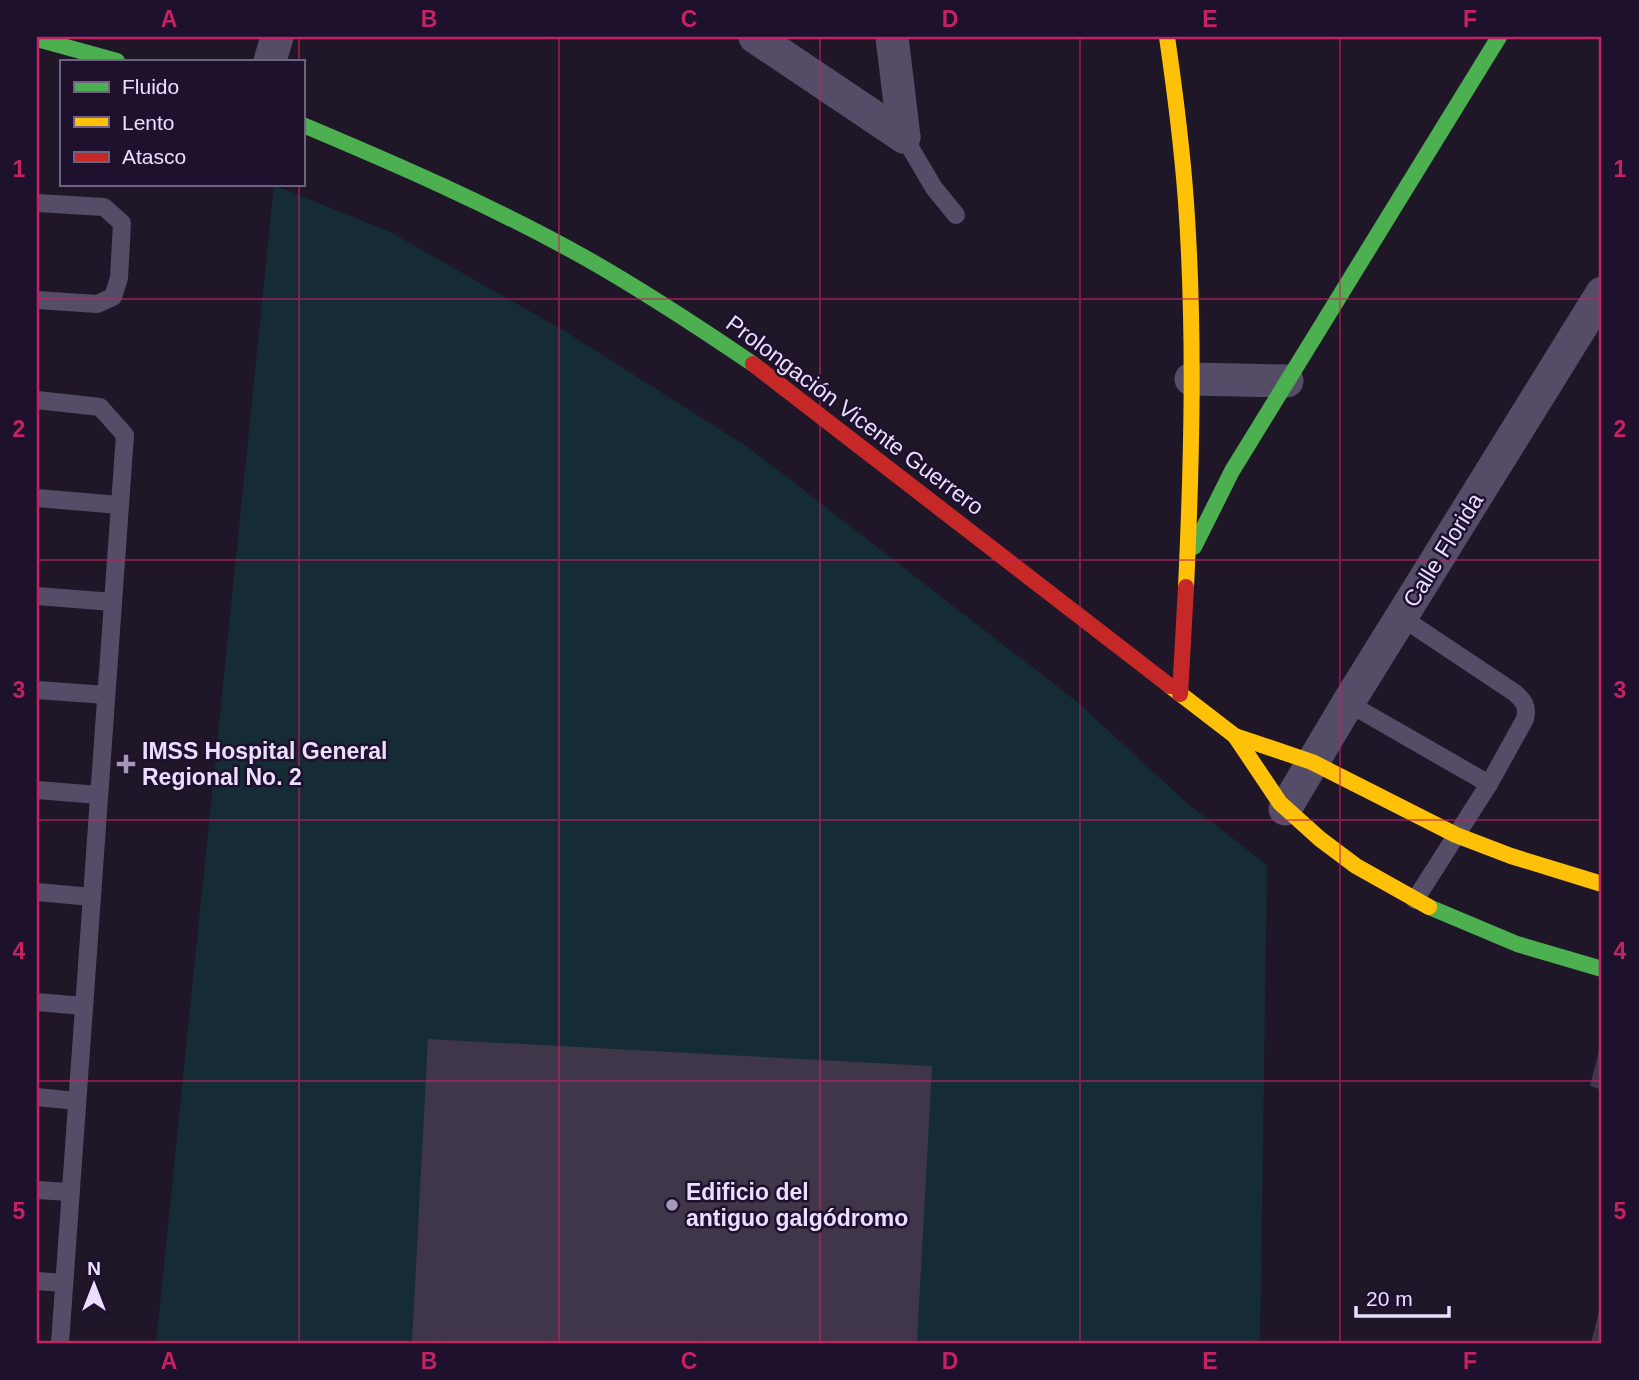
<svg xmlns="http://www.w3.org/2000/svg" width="1639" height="1380" font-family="Helvetica,sans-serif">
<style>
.pitch{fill:#152c36}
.building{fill:#3f3649}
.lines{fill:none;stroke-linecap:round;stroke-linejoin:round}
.lane{stroke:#554d68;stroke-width:18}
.street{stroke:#554d68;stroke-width:33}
.fast{stroke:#4caf50;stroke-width:16}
.slow{stroke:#ffc107;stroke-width:16}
.jam{stroke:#c62828;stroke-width:16}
.grid{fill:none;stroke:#c42263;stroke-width:2;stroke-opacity:0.55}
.poi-dot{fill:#a498b4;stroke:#1e112e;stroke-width:2.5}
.labels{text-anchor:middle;stroke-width:5;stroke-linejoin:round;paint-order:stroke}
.street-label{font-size:23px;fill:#ebdeff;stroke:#1e112e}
.poi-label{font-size:23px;font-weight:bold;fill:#ebdeff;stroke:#1e112e;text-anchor:start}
.neatline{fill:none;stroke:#c42263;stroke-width:2.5}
.grid-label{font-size:23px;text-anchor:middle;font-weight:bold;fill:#c42263}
</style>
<rect width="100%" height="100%" fill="#1f1728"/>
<!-- pitch -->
<path class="pitch" d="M 274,185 L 390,232 L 563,330 L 749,448 L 1076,701 L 1187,803 L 1267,865 L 1260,1343 L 156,1343 Z"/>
<!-- building -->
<g class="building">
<path d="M 428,1039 L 932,1066 L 917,1343 L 412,1343 Z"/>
<path d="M 1600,1046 L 1602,1047 L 1602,1090 L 1590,1086 Z"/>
<path d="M 1601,1303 L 1602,1343 L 1591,1343 Z"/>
</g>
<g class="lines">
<!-- lane -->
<g class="lane">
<path d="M 904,137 L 934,188 L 956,215"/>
<path d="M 37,203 L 104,207 L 122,223 L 119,278 L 113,297 L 97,304 L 37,300"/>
<path d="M 37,400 L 100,407 L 125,435 L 60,1343"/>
<path d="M 37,498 L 119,505"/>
<path d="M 37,596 L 113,602"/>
<path d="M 1401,617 L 1515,693 C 1524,701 1528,706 1525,719 L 1489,784 L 1415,900"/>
<path d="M 37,690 L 106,695"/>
<path d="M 1348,703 L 1489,784"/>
<path d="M 37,790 L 99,795"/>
<path d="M 37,892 L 92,897"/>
<path d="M 37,1002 L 83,1006"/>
<path d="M 37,1097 L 77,1101"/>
<path d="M 37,1190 L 70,1192"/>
<path d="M 37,1281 L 64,1283"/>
</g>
<!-- street -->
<g class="street">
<path d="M 755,37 L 904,137"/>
<path d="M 892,37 L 904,137"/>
<path d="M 270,61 L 277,37"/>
<path d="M 1191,379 L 1287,381"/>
<path d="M 1285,809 L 1348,703 L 1602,293"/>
</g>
<!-- fast -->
<g class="fast">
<path d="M 37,39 L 117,61"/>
<path d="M 303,125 C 398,165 492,206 582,256 C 641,289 697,326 753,364"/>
<path d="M 1194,547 L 1232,471 L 1499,37"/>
<path d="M 1429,907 L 1517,944 L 1602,969"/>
</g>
<!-- slow -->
<g class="slow">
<path d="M 1167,37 C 1175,92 1182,147 1186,202 C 1195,330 1192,458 1186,587"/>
<path d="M 1170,686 L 1235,736 L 1280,803 L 1320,839 L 1356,866 L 1429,907"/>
<path d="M 1235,736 L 1312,762 L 1456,835 L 1511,856 L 1602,884"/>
</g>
<!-- jam -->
<g class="jam">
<path d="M 753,364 L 1170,686"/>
<path d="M 1180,694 L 1186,587"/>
</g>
</g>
<!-- grid -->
<path class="grid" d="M 299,37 L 299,61M 559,37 L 559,1343M 820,37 L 820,1343M 1080,37 L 1080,1343M 1340,37 L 1340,1343M 299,184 L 299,1343M 37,299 L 1602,299M 37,560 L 1602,560M 37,820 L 1602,820M 37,1081 L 1602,1081"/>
<!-- markers -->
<g class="poi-dot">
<path d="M122.5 753.5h7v7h7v7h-7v7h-7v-7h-7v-7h7z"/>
<circle cx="672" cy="1205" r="7"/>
</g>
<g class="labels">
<!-- street labels -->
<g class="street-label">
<text transform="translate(855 415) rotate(37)" y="8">Prolongación Vicente Guerrero</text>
<text transform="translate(1443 550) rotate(-58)" y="8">Calle Florida</text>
</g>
<!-- poi labels -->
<g class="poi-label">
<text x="142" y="759">IMSS Hospital General<tspan x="142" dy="26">Regional No. 2</tspan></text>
<text x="686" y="1200">Edificio del<tspan x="686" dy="26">antiguo galgódromo</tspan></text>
</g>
</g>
<!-- border -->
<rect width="1639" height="1380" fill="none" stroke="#1e112e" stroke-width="77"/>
<!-- legend -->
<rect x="60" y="60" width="245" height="126" fill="#1e112e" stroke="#706382" stroke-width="2"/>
<rect x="74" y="82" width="35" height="10" fill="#4caf50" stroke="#706382" stroke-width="2"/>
<text x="122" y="94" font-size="21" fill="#ebdeff">Fluido</text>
<rect x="74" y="117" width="35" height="10" fill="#ffc107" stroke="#706382" stroke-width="2"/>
<text x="122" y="130" font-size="21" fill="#ebdeff">Lento</text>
<rect x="74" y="152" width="35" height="10" fill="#c62828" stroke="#706382" stroke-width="2"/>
<text x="122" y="164" font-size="21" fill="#ebdeff">Atasco</text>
<!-- north arrow -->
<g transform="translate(94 1285)" stroke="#1e112e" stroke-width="5" paint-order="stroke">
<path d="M0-5L12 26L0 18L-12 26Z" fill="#ebdeff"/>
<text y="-10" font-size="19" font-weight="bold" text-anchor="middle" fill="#ebdeff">N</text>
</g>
<!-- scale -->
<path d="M1356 1306v10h93v-10" fill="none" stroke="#ebdeff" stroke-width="3.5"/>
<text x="1366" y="1306" font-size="21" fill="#ebdeff" stroke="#1e112e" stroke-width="5" paint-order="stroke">20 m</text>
<rect x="38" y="38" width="1562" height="1304" class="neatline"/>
<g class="grid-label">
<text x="169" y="27">A</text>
<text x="429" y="27">B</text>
<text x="689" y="27">C</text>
<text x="950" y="27">D</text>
<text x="1210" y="27">E</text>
<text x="1470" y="27">F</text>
<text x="19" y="177">1</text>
<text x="1620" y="177">1</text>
<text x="19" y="437">2</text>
<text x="1620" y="437">2</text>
<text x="19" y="698">3</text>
<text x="1620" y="698">3</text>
<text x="19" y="959">4</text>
<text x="1620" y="959">4</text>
<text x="19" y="1219">5</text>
<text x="1620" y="1219">5</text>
<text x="169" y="1369">A</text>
<text x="429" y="1369">B</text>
<text x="689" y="1369">C</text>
<text x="950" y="1369">D</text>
<text x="1210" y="1369">E</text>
<text x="1470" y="1369">F</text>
</g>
</svg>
